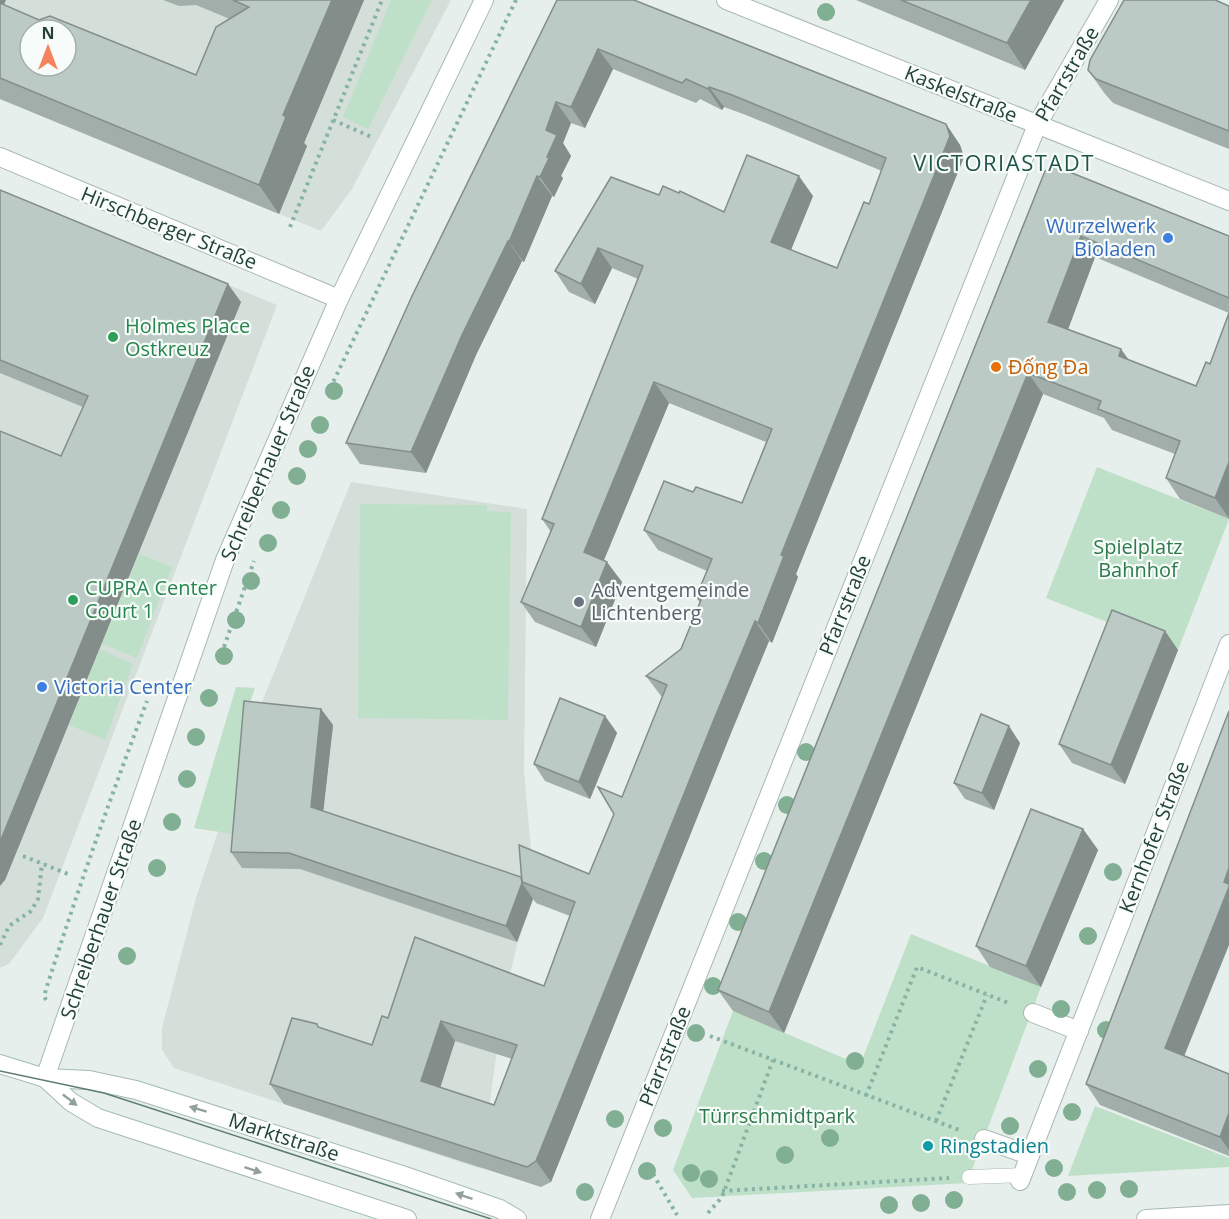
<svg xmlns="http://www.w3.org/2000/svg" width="1229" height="1219" font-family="'Open Sans',sans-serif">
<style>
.built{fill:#d4dfda;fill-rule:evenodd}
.green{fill:#bfe0c8}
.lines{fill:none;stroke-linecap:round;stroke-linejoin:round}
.service-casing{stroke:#a8b8b2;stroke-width:15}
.pedestrian-casing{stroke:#a8b8b2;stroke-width:20}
.minor-casing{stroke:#a8b8b2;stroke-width:20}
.secondary-casing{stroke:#a4bbb3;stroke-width:20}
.path{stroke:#86b3a5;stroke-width:4;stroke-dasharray:3 4.5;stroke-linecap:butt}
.service{stroke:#fff;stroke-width:14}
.pedestrian{stroke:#fff;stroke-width:18}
.minor{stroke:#fff;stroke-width:18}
.secondary{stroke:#fff;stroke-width:18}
.tram{stroke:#5f7d75;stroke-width:1.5}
.tree{fill:#80af93}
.wall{fill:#a1aea9;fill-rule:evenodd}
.shaded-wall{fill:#838d89}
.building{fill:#bbcac4;stroke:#838d89;stroke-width:1.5;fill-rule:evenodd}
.oneway{fill:#92a09c}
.shop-dot{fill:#3f7fe0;stroke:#f7fbf9;stroke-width:2}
.leisure-dot{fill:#2e9e5b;stroke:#f7fbf9;stroke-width:2}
.food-dot{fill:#e8710a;stroke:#f7fbf9;stroke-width:2}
.worship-dot{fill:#6b7280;stroke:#f7fbf9;stroke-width:2}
.culture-dot{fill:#0f9aa8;stroke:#f7fbf9;stroke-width:2}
.labels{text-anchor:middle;stroke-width:4.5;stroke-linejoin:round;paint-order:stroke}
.street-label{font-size:20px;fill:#24423a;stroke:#f7fbf9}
.shop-label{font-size:20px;fill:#366cbe;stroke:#f7fbf9;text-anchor:end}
.leisure-label{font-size:20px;fill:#27864d;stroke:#f7fbf9;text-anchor:start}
.food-label{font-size:20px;fill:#c56008;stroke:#f7fbf9;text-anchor:start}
.park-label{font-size:20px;fill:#2d7a4b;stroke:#f7fbf9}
.worship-label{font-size:20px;fill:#5b616d;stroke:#f7fbf9;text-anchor:start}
.culture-label{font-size:20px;fill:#0d838f;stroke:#f7fbf9;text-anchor:start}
.quarter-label{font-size:22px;letter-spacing:1.5px;fill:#1f5548;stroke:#f7fbf9}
</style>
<rect width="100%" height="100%" fill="#e6efeb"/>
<!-- built -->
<g class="built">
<path d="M 0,0 L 451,0 L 352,189 L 321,231 L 0,99 ZM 30,30 L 66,30 L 66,66 L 30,66 Z"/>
<path d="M 0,190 L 277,305 L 43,918 L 9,964 L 0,968 Z"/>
<path d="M 351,482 L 527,509 L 524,771 L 535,894 L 517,945 L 503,1004 L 481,1169 L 174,1068 L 162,1050 L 162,1028 L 196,898 L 254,722 Z"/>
</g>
<!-- green -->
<g class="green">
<path d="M 391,0 L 432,0 L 368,129 L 343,117 Z"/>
<path d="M 1097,467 L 1229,519 L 1178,650 L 1046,598 Z"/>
<path d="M 360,504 L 487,505 L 487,511 L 511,512 L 508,720 L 358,718 Z"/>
<path d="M 139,554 L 172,567 L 137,658 L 102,644 Z"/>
<path d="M 100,649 L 133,664 L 105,740 L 69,725 Z"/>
<path d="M 236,687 L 255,688 L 246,714 L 233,834 L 194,828 Z"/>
<path d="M 911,934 L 1041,987 L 967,1183 L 692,1198 L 673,1170 L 733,1011 L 860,1065 Z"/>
<path d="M 1095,1106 L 1229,1158 L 1229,1167 L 1068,1176 Z"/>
</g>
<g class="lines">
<defs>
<path id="service" d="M 969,1177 L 1022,1175"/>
<g id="pedestrian">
<path d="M 1033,1013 L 1079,1031"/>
<path d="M 984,1139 L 1029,1155"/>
<path d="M 1020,1181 L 1120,925"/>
</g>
<g id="minor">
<path d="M 726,0 L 1229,201"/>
<path d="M 0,157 L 339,299"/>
<path d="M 1120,925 L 1229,644"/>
<path d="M 45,1078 L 225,560 L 339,299 L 484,0"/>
<path d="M 600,1219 L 1037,125 L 1109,0"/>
<path d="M 1146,1219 L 1229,1214"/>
</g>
<g id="secondary">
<path d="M 0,1064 L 45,1078 L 89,1080 L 136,1090 L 402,1175 L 500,1209 L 517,1219"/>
<path d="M 45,1078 L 71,1102 L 98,1118 L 407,1219"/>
</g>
</defs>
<!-- service casing -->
<use href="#service" class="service-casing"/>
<!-- pedestrian casing -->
<use href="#pedestrian" class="pedestrian-casing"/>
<!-- minor casing -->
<use href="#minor" class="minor-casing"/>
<!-- secondary casing -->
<use href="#secondary" class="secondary-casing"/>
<!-- path -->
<g class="path">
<path d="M 333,120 L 374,138"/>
<path d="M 290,227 L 382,0"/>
<path d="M 327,395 L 516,0"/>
<path d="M 224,647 L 254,561"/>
<path d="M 23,856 L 68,874"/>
<path d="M 0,945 L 9,926 L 31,911 L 38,899 L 42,863"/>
<path d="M 46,1000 L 44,996 C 75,897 110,799 147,701"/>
<path d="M 710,1036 L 962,1131"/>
<path d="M 866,1096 L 917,967 L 1011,1004"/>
<path d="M 936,1121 L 987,995"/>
<path d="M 653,1174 L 677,1215"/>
<path d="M 722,1191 L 949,1178"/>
<path d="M 708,1213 L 722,1197 L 773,1060"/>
</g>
<!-- service -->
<use href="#service" class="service"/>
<!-- pedestrian -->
<use href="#pedestrian" class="pedestrian"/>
<!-- minor -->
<use href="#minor" class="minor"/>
<!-- secondary -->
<use href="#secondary" class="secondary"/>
<!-- tram -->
<path class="tram" d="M 0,1071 L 104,1093 L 491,1219"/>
</g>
<!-- trees -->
<g class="tree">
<circle cx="826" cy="12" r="9"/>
<circle cx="334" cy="391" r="9"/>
<circle cx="320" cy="425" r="9"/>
<circle cx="308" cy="449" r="9"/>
<circle cx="297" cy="476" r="9"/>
<circle cx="281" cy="510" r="9"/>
<circle cx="268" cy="543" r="9"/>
<circle cx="251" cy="581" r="9"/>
<circle cx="236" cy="620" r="9"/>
<circle cx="224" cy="656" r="9"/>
<circle cx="209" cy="698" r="9"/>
<circle cx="196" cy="737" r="9"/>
<circle cx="806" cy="752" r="9"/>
<circle cx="187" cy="779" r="9"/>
<circle cx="787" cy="805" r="9"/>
<circle cx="172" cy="822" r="9"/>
<circle cx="764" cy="861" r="9"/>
<circle cx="157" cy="868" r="9"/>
<circle cx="1113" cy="872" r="9"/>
<circle cx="738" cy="922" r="9"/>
<circle cx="1088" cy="936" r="9"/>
<circle cx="127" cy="956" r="9"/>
<circle cx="713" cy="986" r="9"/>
<circle cx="1061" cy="1009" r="9"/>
<circle cx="1106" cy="1030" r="9"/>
<circle cx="696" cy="1033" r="9"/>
<circle cx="855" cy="1061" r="9"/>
<circle cx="1038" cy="1069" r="9"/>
<circle cx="1072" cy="1112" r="9"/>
<circle cx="615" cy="1119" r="9"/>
<circle cx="1010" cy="1126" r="9"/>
<circle cx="663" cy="1128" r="9"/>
<circle cx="830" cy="1138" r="9"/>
<circle cx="785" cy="1155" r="9"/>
<circle cx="1054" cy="1168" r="9"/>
<circle cx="647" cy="1171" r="9"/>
<circle cx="691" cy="1173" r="9"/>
<circle cx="709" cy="1179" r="9"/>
<circle cx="1129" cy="1189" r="9"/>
<circle cx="1097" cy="1190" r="9"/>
<circle cx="585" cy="1192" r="9"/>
<circle cx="1067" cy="1192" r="9"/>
<circle cx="954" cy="1200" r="9"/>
<circle cx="921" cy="1203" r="9"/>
<circle cx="889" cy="1205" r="9"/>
</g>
<!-- wall -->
<g class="wall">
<path d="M 0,0 L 4,5 L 39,20 L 196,75 L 230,19 L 196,5 L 179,6 L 163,0 L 364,0 L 304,143 L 307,146 L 279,214 L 0,99 Z"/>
<path d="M 557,0 L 946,124 L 960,145 L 964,157 L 796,574 L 798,577 L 772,643 L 769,641 L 731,733 L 551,1182 L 541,1187 L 284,1104 L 270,1084 L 319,1027 L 372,1045 L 388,1018 L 544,986 L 570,916 L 536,903 L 533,899 L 517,942 L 300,869 L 242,868 L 231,852 L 321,709 L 333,725 L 323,811 L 521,877 L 589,874 L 622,797 L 663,697 L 661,696 L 646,676 L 681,649 L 700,603 L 696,597 L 707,571 L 658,550 L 644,530 L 693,492 L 742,503 L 766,442 L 669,403 L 604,560 L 622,582 L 596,647 L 535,622 L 521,602 L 551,532 L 542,519 L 638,279 L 612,268 L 595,304 L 569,292 L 555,271 L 659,195 L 679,193 L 724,212 L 813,196 L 791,250 L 837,268 L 869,204 L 882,171 L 746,115 L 724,107 L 722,110 L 700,99 L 696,103 L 613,69 L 585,128 L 571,123 L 563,143 L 571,156 L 561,176 L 563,178 L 554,197 L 552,196 L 524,262 L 522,261 L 476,355 L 426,473 L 360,464 L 346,443 ZM 455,1041 L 512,1059 L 494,1105 L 440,1087 Z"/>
<path d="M 856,0 L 1064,0 L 1025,70 Z"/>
<path d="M 1217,0 L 1229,6 L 1229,149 L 1113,103 L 1105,94 L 1088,70 Z"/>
<path d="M 1045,171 L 1229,236 L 1229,519 L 1180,499 L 1166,478 L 1175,454 L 1112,430 L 1104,418 L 1043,394 L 784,1033 L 733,1011 L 718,990 ZM 1095,257 L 1229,313 L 1210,364 L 1196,386 L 1129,360 L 1068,329 Z"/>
<path d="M 0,190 L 241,302 L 5,880 L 61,456 L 83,407 L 0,373 Z"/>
<path d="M 1165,631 L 1178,650 L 1125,784 L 1072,763 L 1059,744 Z"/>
<path d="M 605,716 L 617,733 L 590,799 L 545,781 L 534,764 Z"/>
<path d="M 1020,743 L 994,810 L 965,799 L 954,783 Z"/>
<path d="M 1083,829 L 1098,850 L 1041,987 L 990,967 L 976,946 Z"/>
<path d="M 1185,1056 L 1229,1074 L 1229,1156 L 1100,1105 L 1086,1084 Z"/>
</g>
<!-- shaded-wall -->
<g class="shaded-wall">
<path d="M 0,0 L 6,0 L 0,14 Z"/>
<path d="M 332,0 L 364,0 L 304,143 L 307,146 L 279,214 L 259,185 L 283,115 Z"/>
<path d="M 1031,0 L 1064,0 L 1025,70 L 1007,43 Z"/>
<path d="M 598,49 L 613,69 L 585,128 L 571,107 Z"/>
<path d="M 709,87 L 724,107 L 722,110 L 708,89 Z"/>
<path d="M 556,102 L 571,123 L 563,143 L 571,156 L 561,176 L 563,178 L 554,197 L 540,177 L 547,157 L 546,130 Z"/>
<path d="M 946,124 L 960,145 L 964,157 L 796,574 L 798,577 L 772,643 L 758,623 L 781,555 Z"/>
<path d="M 537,176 L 552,196 L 524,262 L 509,242 Z"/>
<path d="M 799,176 L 813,196 L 786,262 L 771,242 Z"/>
<path d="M 1081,236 L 1095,257 L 1063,343 L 1048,322 Z"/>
<path d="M 508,241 L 522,261 L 476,355 L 426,473 L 411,452 L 462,335 Z"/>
<path d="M 598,248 L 612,268 L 595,304 L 581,284 Z"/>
<path d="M 228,284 L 241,302 L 5,880 L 0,886 L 0,842 Z"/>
<path d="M 1121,349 L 1136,370 L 1119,356 Z"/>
<path d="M 1028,373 L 1043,394 L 784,1033 L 769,1012 Z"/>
<path d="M 654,382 L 669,403 L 599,572 L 584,552 Z"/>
<path d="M 1229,462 L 1229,518 L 1215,498 Z"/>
<path d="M 607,562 L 622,582 L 596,647 L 581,627 Z"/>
<path d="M 755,621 L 769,641 L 731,733 L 551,1182 L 536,1161 L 717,712 Z"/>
<path d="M 1165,631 L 1178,650 L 1125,784 L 1111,765 Z"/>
<path d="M 321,709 L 333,725 L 322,823 L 311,807 Z"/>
<path d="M 605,716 L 617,733 L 590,799 L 579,782 Z"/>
<path d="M 1009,726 L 1020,743 L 994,810 L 982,793 Z"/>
<path d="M 1083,829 L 1098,850 L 1041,987 L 1026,966 Z"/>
<path d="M 1229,868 L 1229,945 L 1179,1069 L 1165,1048 Z"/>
<path d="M 522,883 L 533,899 L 517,942 L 506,926 Z"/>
<path d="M 441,1021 L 455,1041 L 436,1101 L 421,1081 Z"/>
<path d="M 1229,1113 L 1229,1150 L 1220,1137 Z"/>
</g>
<!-- building -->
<g class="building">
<path d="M 233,0 L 332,0 L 283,115 L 286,117 L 259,185 L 0,78 L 0,3 L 39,20 L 50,16 L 196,75 L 216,27 L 249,7 ZM 30,30 L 66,30 L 66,66 L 30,66 Z"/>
<path d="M 557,0 L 634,0 L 946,124 L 950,136 L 781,555 L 784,556 L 758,623 L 755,621 L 717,712 L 536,1161 L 527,1167 L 270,1084 L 292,1018 L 317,1024 L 318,1027 L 372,1045 L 382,1016 L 388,1018 L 415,937 L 544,986 L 575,902 L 522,882 L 519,845 L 589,874 L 614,814 L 598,787 L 622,797 L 667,685 L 646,676 L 681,649 L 701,600 L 696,597 L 712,559 L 644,530 L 664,481 L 693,492 L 696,487 L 742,503 L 772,429 L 654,382 L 584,552 L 607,562 L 581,627 L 521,602 L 554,524 L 542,519 L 643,266 L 598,248 L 581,284 L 555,271 L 611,177 L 659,195 L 663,186 L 679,193 L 680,191 L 724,212 L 747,155 L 799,176 L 771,242 L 837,268 L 864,202 L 869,204 L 886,158 L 732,95 L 709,87 L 708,89 L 686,79 L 682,83 L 598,49 L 571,107 L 556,102 L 546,130 L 557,135 L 547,157 L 549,158 L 540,177 L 537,176 L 509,242 L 508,241 L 462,335 L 411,452 L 346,443 L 412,296 ZM 441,1021 L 517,1045 L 494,1105 L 421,1081 Z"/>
<path d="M 901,0 L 1031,0 L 1007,43 Z"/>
<path d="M 1124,0 L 1215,0 L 1229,6 L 1229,131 L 1096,79 L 1088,70 L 1090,60 Z"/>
<path d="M 1057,167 L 1229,236 L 1229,298 L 1081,236 L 1048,322 L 1121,349 L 1119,356 L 1196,386 L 1206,362 L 1210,364 L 1229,313 L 1229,462 L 1215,498 L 1166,478 L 1180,441 L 1098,409 L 1101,401 L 1028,373 L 769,1012 L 718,990 L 1045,171 Z"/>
<path d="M 0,190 L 228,284 L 0,842 L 0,431 L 61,456 L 88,396 L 0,360 Z"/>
<path d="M 1112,610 L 1165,631 L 1111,765 L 1059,744 Z"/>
<path d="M 560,698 L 605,716 L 579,782 L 534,764 Z"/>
<path d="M 244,701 L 321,709 L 311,807 L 521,877 L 522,883 L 506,926 L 289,853 L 231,852 Z"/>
<path d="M 1229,711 L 1229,868 L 1224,882 L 1229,884 L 1229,887 L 1165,1048 L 1229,1074 L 1229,1113 L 1220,1137 L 1086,1084 Z"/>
<path d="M 981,714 L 1009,726 L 982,793 L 954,783 Z"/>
<path d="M 1031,809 L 1083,829 L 1026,966 L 976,946 Z"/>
</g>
<!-- one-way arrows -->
<defs><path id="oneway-solid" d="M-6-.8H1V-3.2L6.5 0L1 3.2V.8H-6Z" transform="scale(1.5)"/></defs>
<g class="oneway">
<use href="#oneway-solid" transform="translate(70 1100) rotate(38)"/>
<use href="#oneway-solid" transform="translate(198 1109) rotate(-163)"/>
<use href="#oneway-solid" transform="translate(253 1170) rotate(18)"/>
<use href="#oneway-solid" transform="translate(464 1196) rotate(-161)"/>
</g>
<!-- markers -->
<g class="shop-dot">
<circle cx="1168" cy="238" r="6"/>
<circle cx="42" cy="687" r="6"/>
</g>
<g class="leisure-dot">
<circle cx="113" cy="337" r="6"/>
<circle cx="73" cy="600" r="6"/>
</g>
<circle class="food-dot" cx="996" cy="367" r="6"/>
<circle class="worship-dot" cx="579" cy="602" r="6"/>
<circle class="culture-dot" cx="928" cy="1146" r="6"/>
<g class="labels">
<!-- street labels -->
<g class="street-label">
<text transform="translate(1067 74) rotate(-60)" y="7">Pfarrstraße</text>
<text transform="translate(961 94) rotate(22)" y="7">Kaskelstraße</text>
<text transform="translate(169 228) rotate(22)" y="7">Hirschberger Straße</text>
<text transform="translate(268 463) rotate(-67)" y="7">Schreiberhauer Straße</text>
<text transform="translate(845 605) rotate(-68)" y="7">Pfarrstraße</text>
<text transform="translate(1154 837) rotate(-69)" y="7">Kernhofer Straße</text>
<text transform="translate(101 919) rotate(-71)" y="7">Schreiberhauer Straße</text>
<text transform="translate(665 1056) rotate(-68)" y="7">Pfarrstraße</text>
<text transform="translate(284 1137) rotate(18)" y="7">Marktstraße</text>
</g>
<!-- shop labels -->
<g class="shop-label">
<text x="1156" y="233">Wurzelwerk<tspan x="1156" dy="23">Bioladen</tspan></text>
<text x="54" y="694" text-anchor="start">Victoria Center</text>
</g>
<!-- leisure labels -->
<g class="leisure-label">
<text x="125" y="333">Holmes Place<tspan x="125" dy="23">Ostkreuz</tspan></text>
<text x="85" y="595">CUPRA Center<tspan x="85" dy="23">Court 1</tspan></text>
</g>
<!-- food labels -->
<g class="food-label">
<text x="1008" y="374">Đống Đa</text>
</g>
<!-- park labels -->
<g class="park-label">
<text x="1138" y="554">Spielplatz<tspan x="1138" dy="23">Bahnhof</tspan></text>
<text x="777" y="1123">Türrschmidtpark</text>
</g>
<!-- worship labels -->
<g class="worship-label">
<text x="591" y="597">Adventgemeinde<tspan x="591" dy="23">Lichtenberg</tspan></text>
</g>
<!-- culture labels -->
<g class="culture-label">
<text x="940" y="1153">Ringstadien</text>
</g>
<!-- quarter labels -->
<g class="quarter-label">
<text x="1004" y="171">VICTORIASTADT</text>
</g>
</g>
<!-- north arrow -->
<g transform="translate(48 48)"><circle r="28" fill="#f7fbf9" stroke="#a3b1ad" stroke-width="1.5"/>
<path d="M0-4.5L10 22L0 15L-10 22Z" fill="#f4845f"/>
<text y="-9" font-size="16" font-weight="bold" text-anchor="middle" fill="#24423a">N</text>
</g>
</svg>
